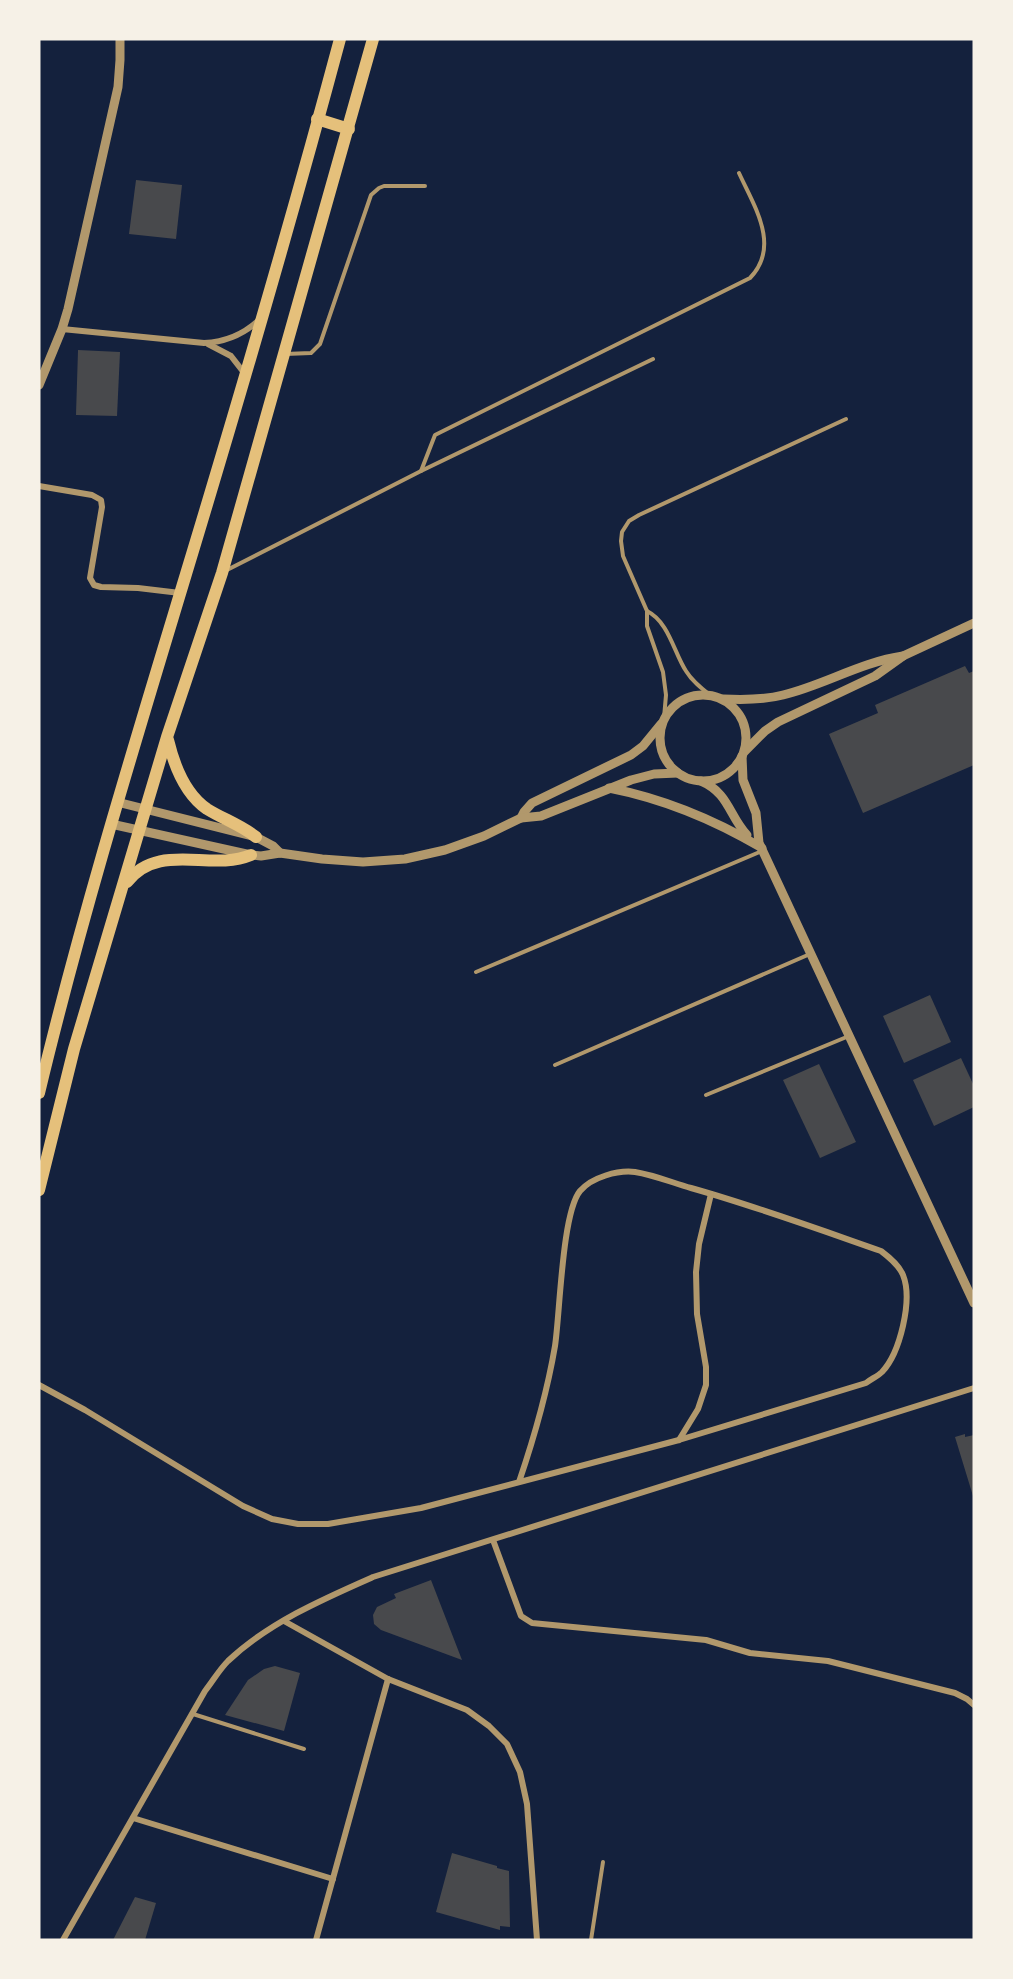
<svg xmlns="http://www.w3.org/2000/svg" width="1013" height="1979" font-family="Signika,sans-serif">
<style>
.building{fill:#48494c}
.lines{fill:none;stroke-linecap:round;stroke-linejoin:round}
.service{stroke:#b1986c;stroke-width:4}
.minor{stroke:#b1986c;stroke-width:6}
.tertiary{stroke:#b1986c;stroke-width:9}
.primary{stroke:#e5c07b;stroke-width:12}
</style>
<rect width="100%" height="100%" fill="#14213d"/>
<!-- building -->
<g class="building">
<path d="M 136,180 L 182,185 L 176,239 L 129,234 Z"/>
<path d="M 78,350 L 120,352 L 117,416 L 76,415 Z"/>
<path d="M 965,666 L 969,673 L 974,671 L 974,765 L 863,813 L 829,734 L 878,713 L 875,705 Z"/>
<path d="M 930,995 L 951,1042 L 904,1063 L 883,1016 Z"/>
<path d="M 961,1058 L 974,1086 L 974,1107 L 934,1126 L 913,1080 Z"/>
<path d="M 819,1064 L 856,1142 L 820,1158 L 783,1080 Z"/>
<path d="M 965,1434 L 965,1437 L 974,1435 L 973,1496 L 955,1437 Z"/>
<path d="M 431,1580 L 462,1660 L 381,1630 L 374,1624 L 373,1615 L 377,1607 L 396,1598 L 394,1594 Z"/>
<path d="M 275,1666 L 300,1673 L 284,1731 L 225,1715 L 248,1680 L 264,1669 Z"/>
<path d="M 452,1853 L 497,1866 L 497,1868 L 509,1871 L 510,1927 L 500,1926 L 500,1930 L 436,1912 Z"/>
<path d="M 135,1897 L 156,1903 L 145,1940 L 113,1940 Z"/>
</g>
<g class="lines">
<!-- service -->
<g class="service">
<path d="M 285,354 L 311,353 L 320,344 L 371,195 L 379,188 L 384,186 L 425,186"/>
<path d="M 421,471 L 435,435 L 750,278 C 781,246 754,206 739,173"/>
<path d="M 225,571 L 421,471 L 653,359"/>
<path d="M 647,611 C 669,622 674,653 686,671 C 692,681 701,688 710,695"/>
<path d="M 664,718 L 666,695 L 663,672 L 647,626 L 647,611 L 623,556 L 621,541 L 622,532 L 629,521 L 639,515 L 846,419"/>
<path d="M 476,972 L 762,851"/>
<path d="M 555,1065 L 810,954"/>
<path d="M 706,1095 L 849,1036"/>
<path d="M 193,1714 L 304,1749"/>
<path d="M 591,1940 L 603,1862"/>
</g>
<!-- minor -->
<g class="minor">
<path d="M 62,329 L 204,343 C 226,342 243,335 259,320"/>
<path d="M 208,344 L 231,356 L 245,374"/>
<path d="M 39,486 L 92,495 L 101,500 L 102,507 L 90,578 L 94,585 L 101,587 L 138,588 L 180,593"/>
<path d="M 39,1385 L 85,1410 L 243,1506 L 272,1519 L 298,1524 L 328,1524 L 421,1508 L 679,1440 L 866,1383 C 871,1379 878,1376 882,1372 C 900,1353 913,1300 903,1275 C 899,1265 889,1257 881,1251 C 818,1229 755,1206 691,1188 C 673,1183 654,1175 635,1172 C 618,1170 592,1177 580,1191 C 562,1213 560,1313 555,1346 C 547,1393 534,1438 519,1482"/>
<path d="M 679,1440 L 698,1409 L 706,1385 L 706,1367 L 697,1314 L 696,1272 L 699,1244 L 711,1194"/>
<path d="M 493,1540 L 521,1616 L 532,1623 L 706,1640 L 750,1653 L 828,1661 L 955,1693 L 967,1699 L 974,1705"/>
<path d="M 284,1621 L 388,1679 L 467,1710 L 489,1726 L 507,1744 L 520,1772 L 527,1804 L 537,1940"/>
<path d="M 133,1818 L 333,1879"/>
<path d="M 63,1940 L 205,1691 C 213,1681 219,1670 228,1661 C 268,1623 323,1599 373,1577 L 974,1388"/>
<path d="M 316,1940 L 388,1679"/>
</g>
<!-- tertiary -->
<g class="tertiary">
<path d="M 39,385 L 62,329 L 68,309 L 118,87 L 120,60 L 120,39"/>
<circle cx="703" cy="738" r="43"/>
<path d="M 723,699 C 743,700 764,700 783,695 C 824,685 861,662 903,656"/>
<path d="M 745,751 L 765,731 L 778,722 L 875,676 L 903,656 L 974,623"/>
<path d="M 742,756 L 743,780 L 756,813 L 759,843 L 974,1303"/>
<path d="M 701,781 C 729,793 729,816 747,835"/>
<path d="M 609,788 C 665,799 713,819 762,848"/>
<path d="M 117,802 L 256,837 L 273,846 L 280,853"/>
<path d="M 521,818 L 524,812 L 532,803 L 631,755 L 643,746 L 661,724"/>
<path d="M 111,824 L 251,855 L 261,856 L 280,853 L 322,859 L 363,862 L 405,859 L 445,850 L 484,836 L 521,818 L 541,816 L 631,780 L 654,774 L 678,773"/>
</g>
<!-- primary -->
<g class="primary">
<path d="M 317,119 L 349,129"/>
<path d="M 168,740 C 174,765 185,794 207,809 C 223,819 241,825 256,837"/>
<path d="M 127,882 C 159,841 210,872 251,855"/>
<path d="M 39,1093 C 81,918 134,746 186,574 C 240,396 292,218 340,39"/>
<path d="M 39,1190 L 74,1049 L 167,737 L 222,573 L 373,39"/>
</g>
</g>
<!-- border -->
<rect width="1013" height="1979" fill="none" stroke="#f6f1e7" stroke-width="81"/>
</svg>
